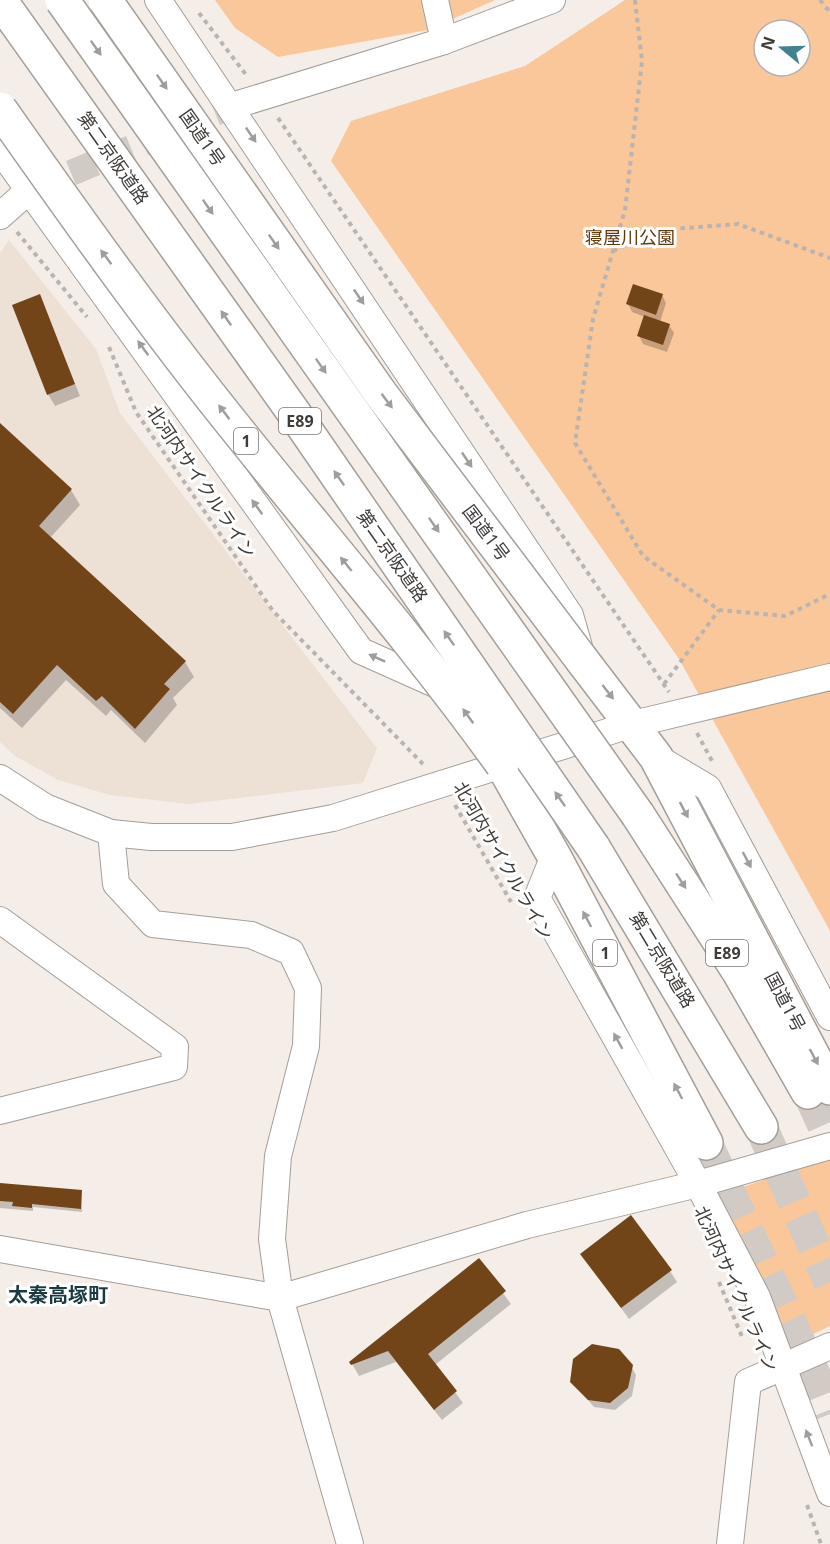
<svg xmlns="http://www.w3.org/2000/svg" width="830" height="1544" font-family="'Noto Sans','Noto Sans JP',sans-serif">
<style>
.built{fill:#ede0d5}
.green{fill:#fac79b;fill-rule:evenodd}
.shadow{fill:#0003}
.building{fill:#724518}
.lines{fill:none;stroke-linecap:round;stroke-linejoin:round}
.minor-tunnel{stroke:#d1cac5;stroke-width:26;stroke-dasharray:26 13;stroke-linecap:butt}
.highway-tunnel{stroke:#d1cac5;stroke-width:33;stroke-dasharray:33 16;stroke-linecap:butt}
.minor-casing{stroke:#a49e98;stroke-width:28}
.highway-casing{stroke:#a49e98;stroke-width:36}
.path{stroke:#b9b4af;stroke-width:4;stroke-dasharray:4.5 4.5;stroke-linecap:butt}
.minor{stroke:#fff;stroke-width:26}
.highway{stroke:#fff;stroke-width:33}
.highway-bridge-casing{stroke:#a49e98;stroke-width:36;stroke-linecap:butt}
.highway-bridge{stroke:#fff;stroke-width:33}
.oneway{fill:#9f9e9c}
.labels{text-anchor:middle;stroke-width:6;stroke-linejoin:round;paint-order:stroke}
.shield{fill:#fff;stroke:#797675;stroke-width:1.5}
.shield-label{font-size:16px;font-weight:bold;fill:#3f3c3a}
.street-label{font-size:18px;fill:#3f3c3a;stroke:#fff}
.park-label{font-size:18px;fill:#643a0d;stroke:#fff}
.neighbourhood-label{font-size:20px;font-weight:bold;fill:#193a40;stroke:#fff}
</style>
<rect width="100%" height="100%" fill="#f5eee8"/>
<!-- built -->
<path class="built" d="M 9,240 L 96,349 L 120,413 L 377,748 L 363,783 L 189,804 L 110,795 L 58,780 L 15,756 L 0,742 L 0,253 Z"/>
<!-- green -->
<g class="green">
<path d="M 215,0 L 495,0 L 428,30 L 278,57 L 235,28 Z"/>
<path d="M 625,0 L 830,0 L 830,931 L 679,659 L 331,161 L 351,121 L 525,66 ZM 764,30 L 800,30 L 800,66 L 764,66 Z"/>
<path d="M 830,1157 L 830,1326 L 786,1347 L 714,1197 Z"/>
</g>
<!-- shadow -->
<g class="shadow">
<path d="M 662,295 L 666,303 L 660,322 L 669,325 L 674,333 L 667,352 L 643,344 L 639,336 L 645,317 L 632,312 L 628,304 Z"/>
<path d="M 39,296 L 80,396 L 55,406 L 48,394 Z"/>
<path d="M 0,425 L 71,490 L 80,505 L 50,538 L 185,662 L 194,677 L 173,698 L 177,705 L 145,743 L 111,710 L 106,716 L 66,680 L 22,728 L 0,708 Z"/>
<path d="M 0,1184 L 81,1192 L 82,1212 L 33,1207 L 33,1211 L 0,1208 Z"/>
<path d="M 582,1254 L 670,1271 L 677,1282 L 629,1319 Z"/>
<path d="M 479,1260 L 511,1304 L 435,1365 L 463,1403 L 442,1420 L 396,1362 L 359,1376 L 351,1362 Z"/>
<path d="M 631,1366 L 636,1375 L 632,1396 L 615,1410 L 594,1407 L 572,1382 Z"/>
</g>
<!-- building -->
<g class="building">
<path d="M 633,284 L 663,294 L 656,315 L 626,304 Z"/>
<path d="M 40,294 L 75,384 L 47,395 L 12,305 Z"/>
<path d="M 644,315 L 670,324 L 663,345 L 637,336 Z"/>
<path d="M 0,423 L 72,489 L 39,526 L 186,661 L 164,684 L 170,689 L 135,729 L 102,696 L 96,701 L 57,665 L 13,714 L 0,702 Z"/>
<path d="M 0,1183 L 82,1190 L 81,1209 L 32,1204 L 32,1208 L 12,1206 L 13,1202 L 0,1201 Z"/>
<path d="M 631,1215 L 672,1270 L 621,1308 L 580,1254 Z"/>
<path d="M 479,1258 L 506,1291 L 428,1354 L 457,1391 L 434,1410 L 388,1351 L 351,1365 L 349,1362 Z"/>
<path d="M 592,1344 L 619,1349 L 633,1365 L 628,1388 L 610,1403 L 588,1400 L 570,1382 L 573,1359 Z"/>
</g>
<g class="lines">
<!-- minor-tunnel -->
<path class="minor-tunnel" d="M 35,188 L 232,106"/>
<!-- highway-tunnel -->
<g class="highway-tunnel">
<path d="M 810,1095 L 830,1139"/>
<path d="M 761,1127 L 830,1282"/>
<path d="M 706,1143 L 813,1372 L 830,1414"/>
</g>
<defs>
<g id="minor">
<path d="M 158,0 L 570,615 L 580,650"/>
<path d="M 435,0 L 444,41"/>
<path d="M 232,106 L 444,41 L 552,0"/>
<path d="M 0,150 L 361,651 L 446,689"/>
<path d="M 0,216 L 29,190"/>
<path d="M 656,757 L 708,788 L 830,1017"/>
<path d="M 0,778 L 45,807 L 111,833 L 151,837 L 232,837 L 333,818 L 633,724 L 830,677"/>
<path d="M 111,833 L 116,884 L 153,924 L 251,935 L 291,952 L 308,988 L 306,1046 L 278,1156 L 272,1239 L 280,1298 L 350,1544"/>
<path d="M 554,856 L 537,898 L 698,1184 L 757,1297 L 830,1493"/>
<path d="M 0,920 L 175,1047 L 174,1067 L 0,1111"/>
<path d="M 0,1249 L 280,1298 L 527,1225 L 698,1184 L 830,1146"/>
<path d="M 730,1544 L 748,1382 L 830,1346"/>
</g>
<g id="highway">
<path d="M 582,660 L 656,757 L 830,1088"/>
<path d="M 502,764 L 554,856 L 706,1143"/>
<path d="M 638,815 L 739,972 L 808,1092"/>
<path d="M 593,847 L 761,1127"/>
</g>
</defs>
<!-- minor casing -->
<use href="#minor" class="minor-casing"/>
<!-- highway casing -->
<use href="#highway" class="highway-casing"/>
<!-- path -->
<g class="path">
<path d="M 635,0 L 642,61 L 625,210 L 593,319 L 575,443 L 643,556 L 719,610 L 785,616 L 830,594"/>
<path d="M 820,0 L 830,12"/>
<path d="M 199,13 L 247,76"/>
<path d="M 278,118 L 669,692"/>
<path d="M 17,232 L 87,317"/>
<path d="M 613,251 L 660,230 L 738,224 L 830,258"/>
<path d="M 109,347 L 136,412 L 273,611 L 423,764"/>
<path d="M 664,684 L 719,610"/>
<path d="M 697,733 L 712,761"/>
<path d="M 455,805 L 511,902"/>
<path d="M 719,1282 L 743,1339"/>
<path d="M 807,1505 L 821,1544"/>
</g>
<!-- minor -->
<use href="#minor" class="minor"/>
<!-- highway -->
<use href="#highway" class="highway"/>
<defs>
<g id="highway-bridge">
<path d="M 0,0 L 294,413 L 593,847"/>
<path d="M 62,0 L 638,815"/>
<path d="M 105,0 L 381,394 L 582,660"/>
<path d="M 0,109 C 78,220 157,331 243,437 C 330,546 421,651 502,764"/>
</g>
</defs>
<!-- highway-bridge casing -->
<use href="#highway-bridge" class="highway-bridge-casing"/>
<!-- highway-bridge -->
<use href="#highway-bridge" class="highway-bridge"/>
</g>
<!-- one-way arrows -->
<defs><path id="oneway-solid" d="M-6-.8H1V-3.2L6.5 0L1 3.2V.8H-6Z" transform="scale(1.5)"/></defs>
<g class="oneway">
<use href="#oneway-solid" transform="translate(96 48) rotate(55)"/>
<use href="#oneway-solid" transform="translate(162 82) rotate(55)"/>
<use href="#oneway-solid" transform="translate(251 135) rotate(56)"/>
<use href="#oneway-solid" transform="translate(208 207) rotate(55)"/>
<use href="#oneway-solid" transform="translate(274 242) rotate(55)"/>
<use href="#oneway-solid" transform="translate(106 257) rotate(-127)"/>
<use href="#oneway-solid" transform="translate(359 297) rotate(56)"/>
<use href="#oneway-solid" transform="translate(226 318) rotate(-125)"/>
<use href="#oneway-solid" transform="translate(143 348) rotate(-126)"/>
<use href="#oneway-solid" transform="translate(321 366) rotate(55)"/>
<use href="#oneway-solid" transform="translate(387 401) rotate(53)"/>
<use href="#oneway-solid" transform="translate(224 412) rotate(-127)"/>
<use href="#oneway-solid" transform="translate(467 460) rotate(56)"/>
<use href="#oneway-solid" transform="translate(339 478) rotate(-125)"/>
<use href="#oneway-solid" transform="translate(257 507) rotate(-126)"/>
<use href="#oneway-solid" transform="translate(434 525) rotate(55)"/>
<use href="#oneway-solid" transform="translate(346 564) rotate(-129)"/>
<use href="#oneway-solid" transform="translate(449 638) rotate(-125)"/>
<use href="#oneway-solid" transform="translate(377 658) rotate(-156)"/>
<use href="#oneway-solid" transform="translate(608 692) rotate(52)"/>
<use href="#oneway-solid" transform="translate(468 716) rotate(-126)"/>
<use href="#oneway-solid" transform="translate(560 799) rotate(-125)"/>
<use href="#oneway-solid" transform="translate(684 810) rotate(62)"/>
<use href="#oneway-solid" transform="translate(747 860) rotate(62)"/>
<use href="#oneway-solid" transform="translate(681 881) rotate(57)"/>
<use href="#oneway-solid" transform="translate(587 919) rotate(-118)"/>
<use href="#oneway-solid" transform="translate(618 1041) rotate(-119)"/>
<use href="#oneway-solid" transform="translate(814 1057) rotate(62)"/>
<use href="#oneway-solid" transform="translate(678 1091) rotate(-118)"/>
<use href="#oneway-solid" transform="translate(809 1438) rotate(-111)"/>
</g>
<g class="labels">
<!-- shield labels -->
<g class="shield">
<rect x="279" y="408" width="42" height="26" rx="4.5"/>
<rect x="234" y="428" width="24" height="26" rx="4.5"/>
<rect x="593" y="940" width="24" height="26" rx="4.5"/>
<rect x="706" y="940" width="42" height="26" rx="4.5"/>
</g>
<g class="shield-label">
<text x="300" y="427">E89</text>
<text x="246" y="447">1</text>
<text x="605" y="959">1</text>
<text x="727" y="959">E89</text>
</g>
<!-- street labels -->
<g class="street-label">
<text transform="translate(202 138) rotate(55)" y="6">国道1号</text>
<text transform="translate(113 158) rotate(55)" y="6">第二京阪道路</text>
<text transform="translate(201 482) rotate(56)" y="6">北河内サイクルライン</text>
<text transform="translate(486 533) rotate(53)" y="6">国道1号</text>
<text transform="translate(392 556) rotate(55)" y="6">第二京阪道路</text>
<text transform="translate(503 861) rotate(60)" y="6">北河内サイクルライン</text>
<text transform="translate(662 960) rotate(59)" y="6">第二京阪道路</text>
<text transform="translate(785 1002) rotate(62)" y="6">国道1号</text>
<text transform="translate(736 1289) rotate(66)" y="6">北河内サイクルライン</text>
</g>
<!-- park labels -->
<g class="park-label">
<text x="630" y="244">寝屋川公園</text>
</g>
<!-- neighbourhood labels -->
<g class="neighbourhood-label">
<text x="58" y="1302">太秦高塚町</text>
</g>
</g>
<!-- north arrow -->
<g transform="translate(782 48) rotate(289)"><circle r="28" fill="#ffffff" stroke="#b2b1b0" stroke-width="1.5"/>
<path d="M0-4.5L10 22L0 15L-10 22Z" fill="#3f8391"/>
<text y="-9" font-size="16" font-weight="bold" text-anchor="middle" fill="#3f3c3a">N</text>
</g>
</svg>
